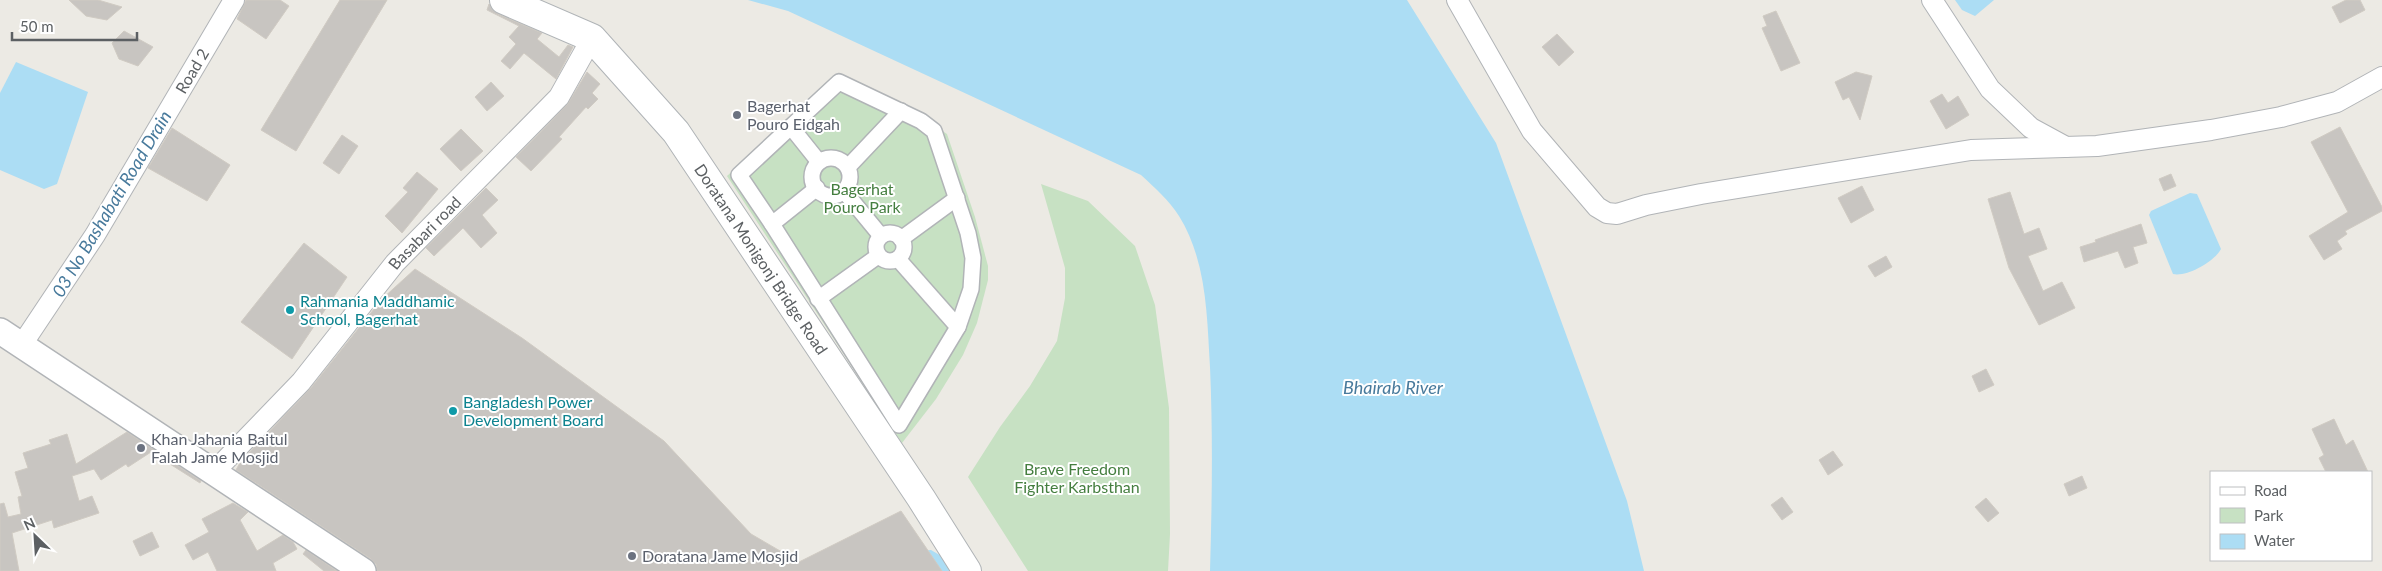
<svg xmlns="http://www.w3.org/2000/svg" width="2382" height="571" font-family="Lato,sans-serif">
<style>
.green{fill:#c7e1c3}
.water{fill:#acddf4}
.building{fill:#c8c5c1;stroke:#d0cbc3}
.lines{fill:none;stroke-linecap:round;stroke-linejoin:round}
.pedestrian-casing{stroke:#b1b4b7;stroke-width:18}
.minor-casing{stroke:#b1b4b7;stroke-width:22}
.tertiary-casing{stroke:#b1b4b7;stroke-width:28}
.secondary-casing{stroke:#b0b4b7;stroke-width:30}
.pedestrian{stroke:#fff;stroke-width:15}
.minor{stroke:#fff;stroke-width:20}
.tertiary{stroke:#fff;stroke-width:25}
.secondary{stroke:#fff;stroke-width:28}
.worship-dot{fill:#6b7280;stroke:#fff;stroke-width:2}
.culture-dot{fill:#0f9aa8;stroke:#fff;stroke-width:2}
.labels{text-anchor:middle;stroke-width:4;stroke-linejoin:round;paint-order:stroke}
.street-label{font-size:16px;fill:#5c6063;stroke:#fff}
.worship-label{font-size:16px;fill:#5b616d;stroke:#fff;text-anchor:start}
.park-label{font-size:16px;fill:#447e3f;stroke:#fff}
.culture-label{font-size:16px;fill:#0d838f;stroke:#fff;text-anchor:start}
.water-label{font-size:18px;font-style:italic;fill:#487a9c;stroke:#fff}
</style>
<rect width="100%" height="100%" fill="#eceae4"/>
<!-- green -->
<g class="green">
<path d="M 837,76 L 905,106 L 947,134 L 975,217 L 988,266 L 988,280 L 977,323 L 963,355 L 936,399 L 902,443 L 727,176 Z"/>
<path d="M 1041,184 L 1088,201 L 1135,246 L 1155,305 L 1169,408 L 1170,534 L 1168,571 L 1028,571 L 968,477 L 1000,427 L 1030,386 L 1057,341 L 1065,298 L 1065,268 Z"/>
</g>
<!-- water -->
<g class="water">
<path d="M 748,0 L 1407,0 L 1496,143 L 1627,501 L 1644,571 L 1210,571 C 1212,503 1213,435 1210,367 C 1207,317 1207,261 1179,216 C 1169,200 1155,188 1141,175 L 788,11 Z"/>
<path d="M 1955,0 L 1994,0 L 1975,16 L 1962,10 Z"/>
<path d="M 16,62 L 88,92 L 57,184 L 44,189 L 0,170 L 0,93 Z"/>
<path d="M 2190,193 L 2197,194 L 2221,249 C 2214,262 2187,277 2173,274 L 2149,215 L 2151,211 Z"/>
<path d="M 931,550 L 943,557 L 952,571 L 882,571 L 912,552 Z"/>
</g>
<!-- building -->
<g class="building">
<path d="M 69,0 L 98,0 L 122,7 L 107,20 L 86,16 Z"/>
<path d="M 246,0 L 280,0 L 289,6 L 266,39 L 237,19 Z"/>
<path d="M 340,0 L 387,0 L 296,151 L 261,130 Z"/>
<path d="M 2346,0 L 2360,0 L 2365,10 L 2340,23 L 2332,7 Z"/>
<path d="M 489,4 L 498,14 L 542,33 L 537,39 L 559,57 L 568,45 L 573,47 L 556,79 L 524,53 L 510,69 L 501,61 L 516,44 L 509,37 L 519,26 L 487,10 Z"/>
<path d="M 1776,11 L 1800,63 L 1781,71 L 1762,28 L 1767,26 L 1763,16 Z"/>
<path d="M 124,31 L 153,47 L 138,66 L 119,59 L 112,43 Z"/>
<path d="M 1557,34 L 1574,52 L 1559,66 L 1542,47 Z"/>
<path d="M 587,72 L 600,84 L 592,93 L 598,99 L 588,109 L 586,107 L 559,137 L 562,139 L 531,171 L 516,157 L 567,105 Z"/>
<path d="M 1856,72 L 1872,76 L 1860,120 L 1849,97 L 1843,100 L 1835,82 Z"/>
<path d="M 491,82 L 504,96 L 487,111 L 475,97 Z"/>
<path d="M 1942,94 L 1948,103 L 1958,96 L 1969,115 L 1946,129 L 1930,101 Z"/>
<path d="M 2340,127 L 2382,207 L 2382,211 L 2345,231 L 2347,234 L 2337,241 L 2342,249 L 2324,260 L 2309,236 L 2348,212 L 2311,142 Z"/>
<path d="M 172,128 L 230,165 L 207,201 L 148,168 Z"/>
<path d="M 461,129 L 483,151 L 461,171 L 440,149 Z"/>
<path d="M 342,135 L 358,146 L 339,174 L 323,163 Z"/>
<path d="M 417,172 L 438,189 L 402,233 L 385,216 L 408,192 L 403,188 Z"/>
<path d="M 2171,174 L 2176,186 L 2164,191 L 2159,179 Z"/>
<path d="M 1862,186 L 1874,210 L 1851,223 L 1838,198 Z"/>
<path d="M 486,188 L 498,200 L 482,215 L 497,233 L 481,248 L 463,228 L 434,256 L 426,248 Z"/>
<path d="M 2010,192 L 2024,234 L 2039,228 L 2047,249 L 2028,256 L 2043,291 L 2062,282 L 2075,308 L 2039,325 L 2009,268 L 1988,199 Z"/>
<path d="M 2141,224 L 2147,243 L 2133,247 L 2138,263 L 2125,268 L 2118,251 L 2084,262 L 2080,247 L 2096,242 L 2095,240 Z"/>
<path d="M 304,243 L 347,277 L 292,359 L 241,322 Z"/>
<path d="M 1886,256 L 1892,267 L 1875,277 L 1868,266 Z"/>
<path d="M 415,269 L 522,338 L 664,441 L 751,534 L 799,562 L 901,511 L 942,571 L 377,571 L 376,564 L 371,559 L 236,470 L 241,461 L 310,389 L 382,299 Z"/>
<path d="M 1986,369 L 1994,385 L 1979,392 L 1972,376 Z"/>
<path d="M 2334,419 L 2346,445 L 2353,440 L 2368,472 L 2326,472 L 2319,458 L 2324,455 L 2312,429 Z"/>
<path d="M 127,432 L 201,481 L 200,483 L 151,452 L 128,467 L 126,464 L 101,480 L 94,469 L 72,476 L 79,501 L 92,496 L 99,513 L 54,528 L 52,520 L 12,533 L 19,571 L 0,571 L 0,504 L 4,503 L 8,517 L 21,514 L 18,497 L 22,496 L 15,472 L 28,468 L 23,453 L 51,444 L 49,440 L 67,434 L 76,464 Z"/>
<path d="M 1833,451 L 1843,465 L 1828,475 L 1819,460 Z"/>
<path d="M 2082,476 L 2087,488 L 2069,496 L 2064,484 Z"/>
<path d="M 1782,497 L 1793,512 L 1782,520 L 1771,505 Z"/>
<path d="M 1986,498 L 1999,513 L 1988,522 L 1975,507 Z"/>
<path d="M 233,503 L 248,512 L 240,520 L 257,551 L 283,535 L 293,542 L 297,549 L 273,563 L 276,571 L 217,571 L 208,552 L 193,560 L 185,545 L 209,532 L 202,519 Z"/>
<path d="M 152,532 L 159,547 L 140,556 L 133,541 Z"/>
<path d="M 306,550 L 337,571 L 324,571 L 303,554 Z"/>
</g>
<g class="lines">
<defs>
<g id="pedestrian">
<path d="M 839,82 L 921,121 L 934,131 L 968,233 L 973,258 L 971,289 L 958,327 L 899,425 L 772,224 L 739,175 Z"/>
<path d="M 791,127 L 819,162"/>
<circle cx="831" cy="177" r="19"/>
<path d="M 848,167 L 901,111"/>
<path d="M 844,191 L 881,236"/>
<path d="M 772,224 L 817,188"/>
<circle cx="890" cy="247" r="14"/>
<path d="M 901,239 L 957,198"/>
<path d="M 898,259 L 958,327"/>
<path d="M 818,299 L 878,256"/>
</g>
<g id="minor">
<path d="M 1457,0 L 1532,131 L 1597,207 L 1607,213 L 1617,214 L 1646,205 L 1701,194 L 1971,150 L 2097,146 L 2211,130 L 2281,117 L 2337,102 L 2382,77"/>
<path d="M 1932,0 L 1990,89 L 2031,128 L 2066,147"/>
<path id="s1" d="M 21,346 L 95,235 L 234,0"/>
<path id="s2" d="M 214,472 L 301,382 L 395,263 L 559,97 L 592,38"/>
</g>
<path id="tertiary" d="M 0,331 L 363,571"/>
<g id="secondary">
<path id="s3" d="M 504,0 L 592,38 L 676,132 L 921,498 L 967,571"/>
</g>
</defs>
<!-- pedestrian casing -->
<use href="#pedestrian" class="pedestrian-casing"/>
<!-- minor casing -->
<use href="#minor" class="minor-casing"/>
<!-- tertiary casing -->
<use href="#tertiary" class="tertiary-casing"/>
<!-- secondary casing -->
<use href="#secondary" class="secondary-casing"/>
<!-- pedestrian -->
<use href="#pedestrian" class="pedestrian"/>
<!-- minor -->
<use href="#minor" class="minor"/>
<!-- tertiary -->
<use href="#tertiary" class="tertiary"/>
<!-- secondary -->
<use href="#secondary" class="secondary"/>
</g>
<!-- markers -->
<g class="worship-dot">
<circle cx="737" cy="115" r="5"/>
<circle cx="141" cy="448" r="5"/>
<circle cx="632" cy="556" r="5"/>
</g>
<g class="culture-dot">
<circle cx="290" cy="310" r="5"/>
<circle cx="453" cy="411" r="5"/>
</g>
<g class="labels">
<!-- street labels -->
<g class="street-label">
<text dy="6" stroke="none"><textPath href="#s1" startOffset="324">Road 2</textPath></text>
<text dy="6" stroke="none"><textPath href="#s2" startOffset="319">Basabari road</textPath></text>
<text dy="6" stroke="none"><textPath href="#s3" startOffset="375">Doratana Monigonj Bridge Road</textPath></text>
</g>
<!-- worship labels -->
<g class="worship-label">
<text x="747" y="112">Bagerhat<tspan x="747" dy="18">Pouro Eidgah</tspan></text>
<text x="151" y="445">Khan Jahania Baitul<tspan x="151" dy="18">Falah Jame Mosjid</tspan></text>
<text x="642" y="562">Doratana Jame Mosjid</text>
</g>
<!-- park labels -->
<g class="park-label">
<text x="862" y="195">Bagerhat<tspan x="862" dy="18">Pouro Park</tspan></text>
<text x="1077" y="475">Brave Freedom<tspan x="1077" dy="18">Fighter Karbsthan</tspan></text>
</g>
<!-- culture labels -->
<g class="culture-label">
<text x="300" y="307">Rahmania Maddhamic<tspan x="300" dy="18">School, Bagerhat</tspan></text>
<text x="463" y="408">Bangladesh Power<tspan x="463" dy="18">Development Board</tspan></text>
</g>
<!-- water labels -->
<g class="water-label">
<text transform="translate(112 204) rotate(-59)" y="6">03 No Bashabati Road Drain</text>
<text x="1393" y="394">Bhairab River</text>
</g>
</g>
<!-- legend -->
<rect x="2210" y="471" width="162" height="90" fill="#ffffff" stroke="#bebfc1"/>
<rect x="2220" y="487" width="25" height="8" fill="#ffffff" stroke="#bebfc1"/>
<text x="2254" y="496" font-size="15" fill="#5c6063">Road</text>
<rect x="2220" y="508" width="25" height="15" fill="#c7e1c3" stroke="#bebfc1"/>
<text x="2254" y="521" font-size="15" fill="#5c6063">Park</text>
<rect x="2220" y="534" width="25" height="15" fill="#acddf4" stroke="#bebfc1"/>
<text x="2254" y="546" font-size="15" fill="#5c6063">Water</text>
<!-- north arrow -->
<g transform="translate(35 536) rotate(335)" stroke="#ffffff" stroke-width="4" paint-order="stroke">
<path d="M0-4L9 19L0 12L-9 19Z" fill="#5c6063"/>
<text y="-8" font-size="14" font-weight="bold" text-anchor="middle" fill="#5c6063">N</text>
</g>
<!-- scale -->
<path d="M12 32v8h125v-8" fill="none" stroke="#5c6063" stroke-width="2.5"/>
<text x="20" y="32" font-size="15" fill="#5c6063" stroke="#ffffff" stroke-width="4" paint-order="stroke">50 m</text>
</svg>
